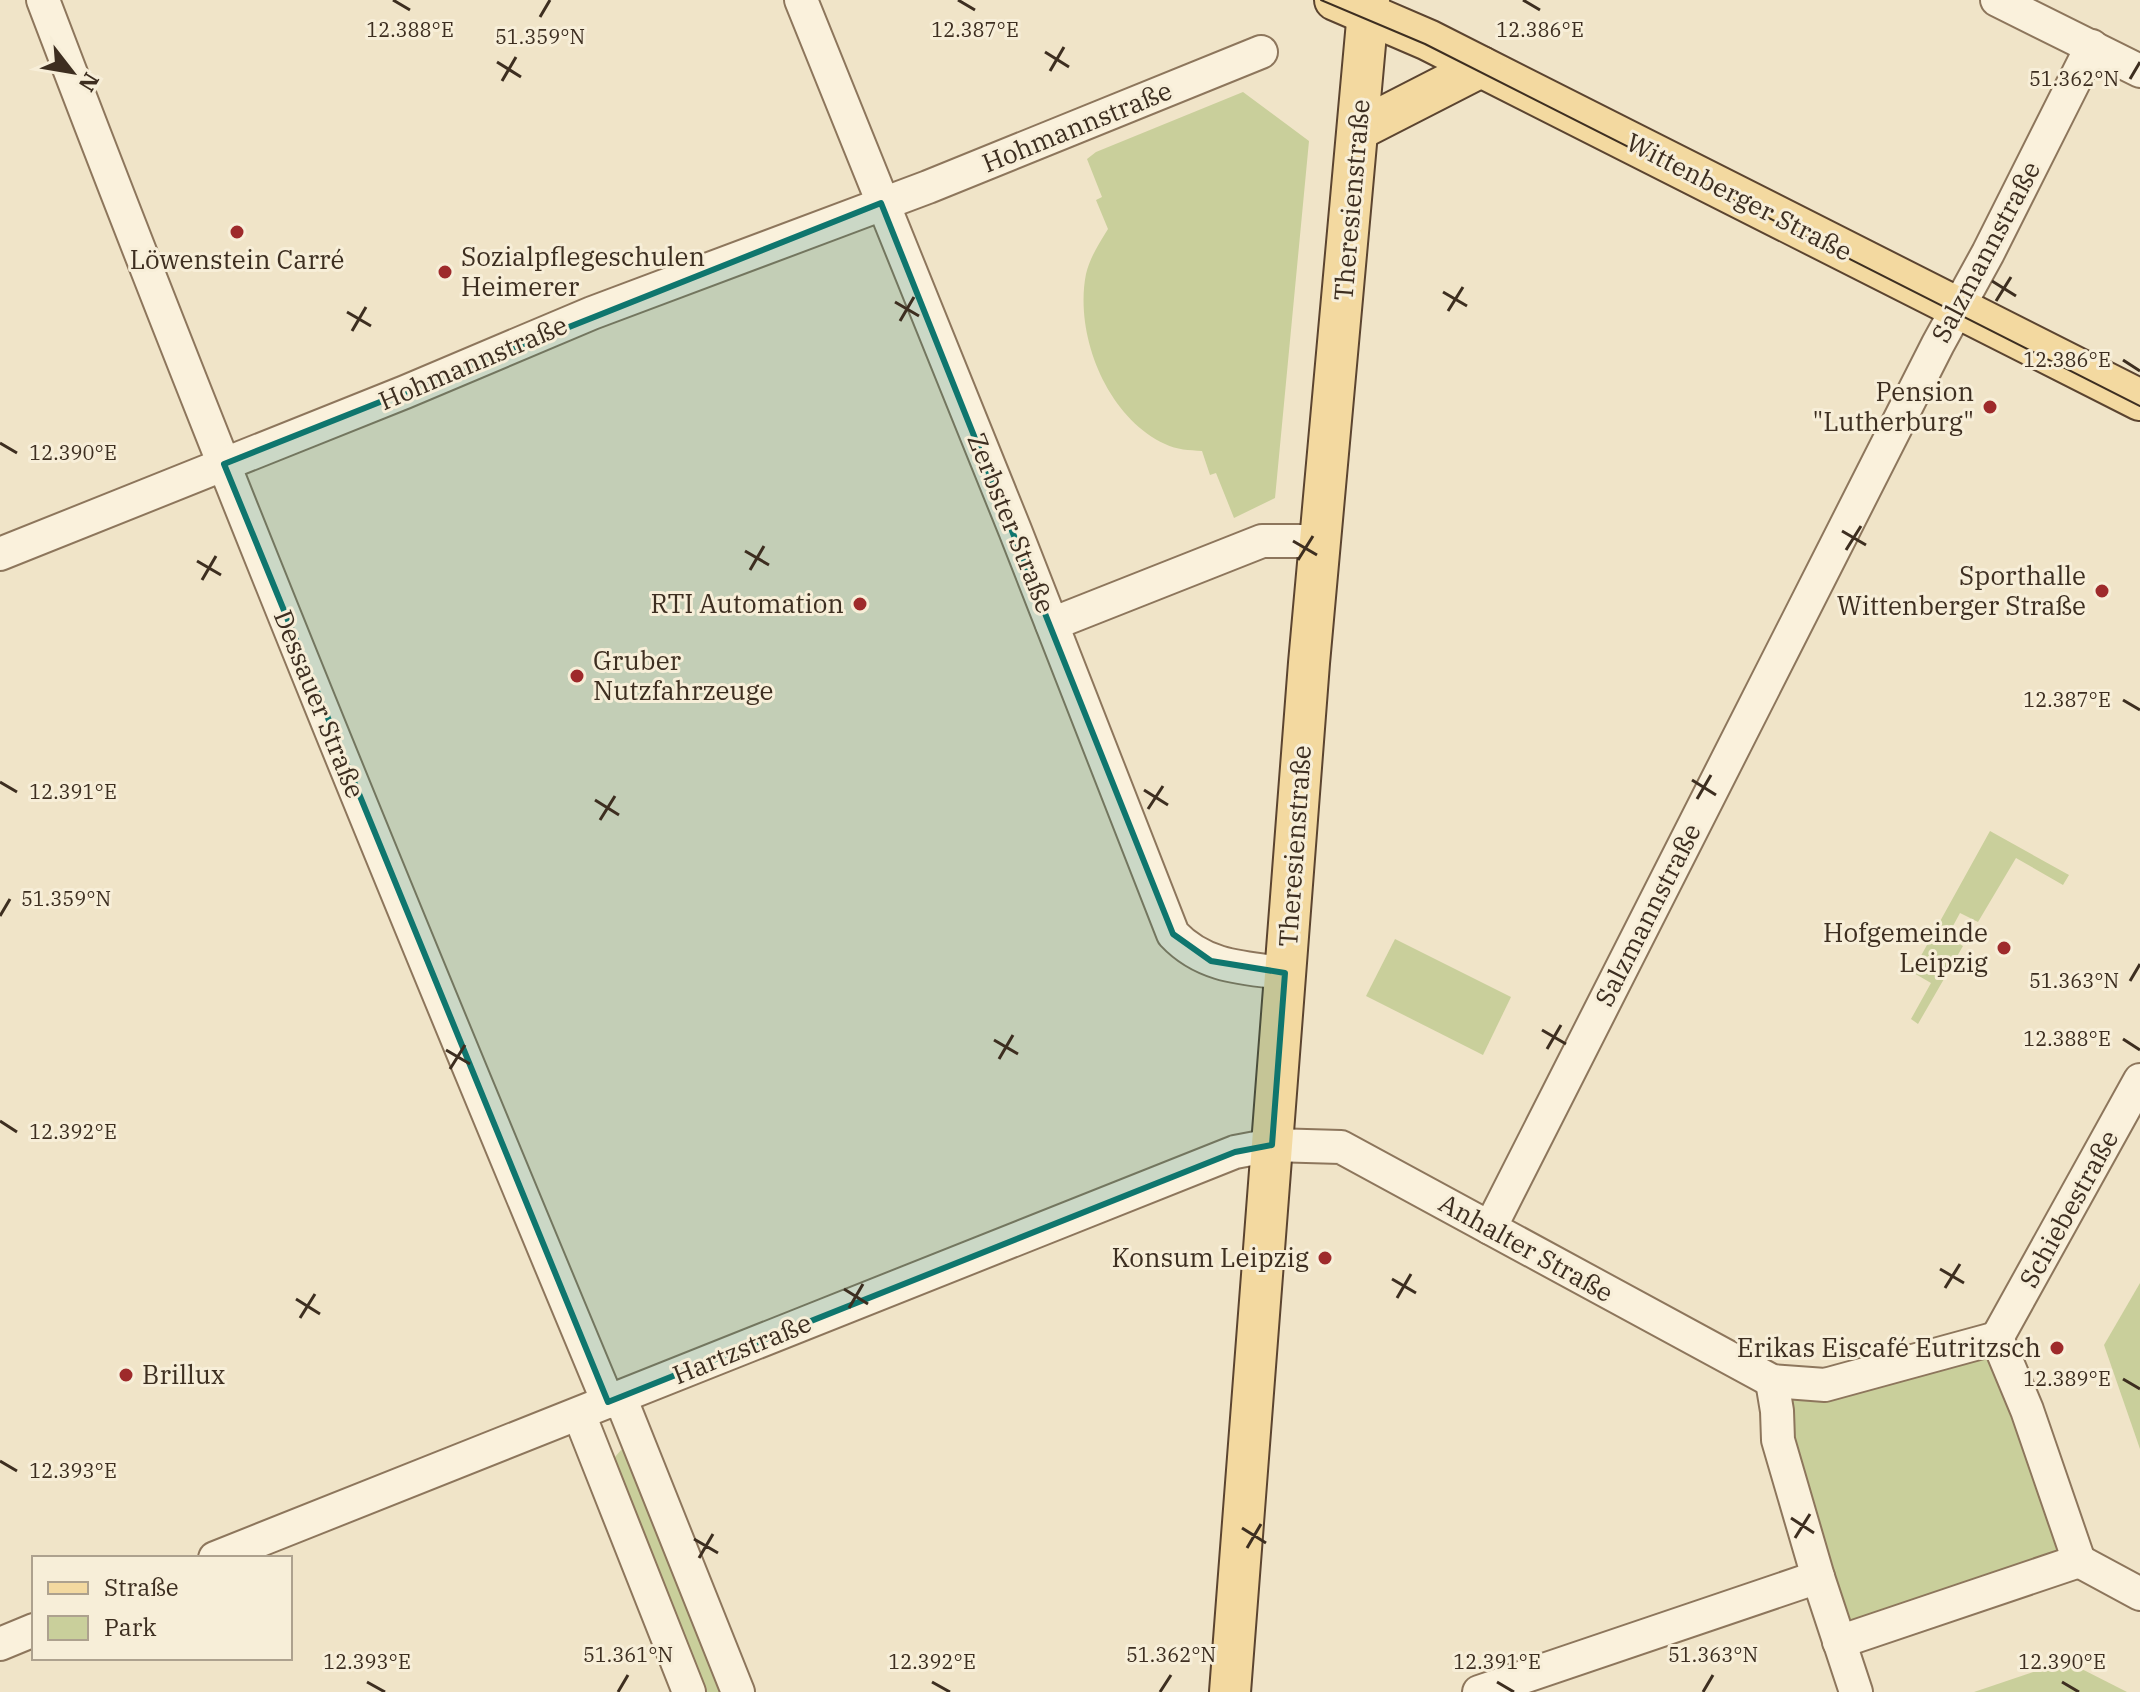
<svg xmlns="http://www.w3.org/2000/svg" width="2140" height="1692" font-family="'IBM Plex Serif',serif">
<style>
.green{fill:#c9cf9b}
.lines{fill:none;stroke-linecap:round;stroke-linejoin:round}
.minor-casing{stroke:#8d765c;stroke-width:36}
.major-casing{stroke:#5b4430;stroke-width:44}
.minor{stroke:#faf1dc;stroke-width:32}
.major{stroke:#f3d9a0;stroke-width:40}
.tram{stroke:#3d2e20;stroke-width:2}
.marked{fill:#0f766e;fill-opacity:0.2;stroke:#0f766e;stroke-width:6;stroke-linejoin:round}
.ticks{fill:none;stroke:#3d2e20;stroke-width:3}
.poi-dot{fill:#9e2a2b;stroke:#f7eed8;stroke-width:3}
.labels{text-anchor:middle;stroke-width:6;stroke-linejoin:round;paint-order:stroke}
.street-label{font-size:26px;fill:#3d2e20;stroke:#f7eed8}
.poi-label{font-size:26px;fill:#3d2e20;stroke:#f7eed8;text-anchor:end}
.ticks-label{font-size:20px;text-anchor:middle;fill:#3d2e20;stroke:#f7eed8;stroke-width:6;stroke-linejoin:round;paint-order:stroke}
</style>
<rect width="100%" height="100%" fill="#f0e4c8"/>
<!-- green -->
<g class="green">
<path d="M 1243,92 L 1309,141 L 1275,498 L 1234,518 L 1216,473 L 1210,475 L 1202,451 C 1189,450 1177,450 1165,444 C 1107,417 1074,335 1086,274 C 1090,257 1099,244 1108,229 L 1096,200 L 1102,197 L 1087,159 L 1096,152 Z"/>
<path d="M 1990,831 L 2069,875 L 2063,885 L 2016,858 L 1978,922 L 1960,913 L 1947,937 L 1963,946 L 1918,1024 L 1911,1019 L 1931,983 L 1912,972 Z"/>
<path d="M 1395,939 L 1511,997 L 1483,1055 L 1366,996 Z"/>
<path d="M 2140,1283 L 2140,1449 L 2104,1345 Z"/>
<path d="M 1997,1338 L 2079,1561 L 1839,1642 L 1772,1381 Z"/>
<path d="M 621,1450 L 629,1451 L 729,1692 L 697,1692 L 609,1464 Z"/>
<path d="M 2066,1661 L 2127,1692 L 1974,1692 Z"/>
</g>
<g class="lines">
<defs>
<g id="minor">
<path d="M 43,0 C 222,471 414,937 608,1402"/>
<path d="M 801,0 L 1015,530 L 1173,934 C 1204,967 1243,968 1285,973"/>
<path d="M 1997,0 L 2140,71"/>
<path d="M 0,554 L 405,392 L 592,313 L 928,187 L 1261,52"/>
<path d="M 1052,624 L 1262,541 L 1320,541"/>
<path d="M 1490,1228 L 1938,344 L 1988,253 L 2092,46"/>
<path d="M 1997,1338 L 2140,1080"/>
<path d="M 1772,1381 L 1777,1411 L 1778,1440 L 1818,1577 L 1856,1692"/>
<path d="M 620,1397 L 738,1692"/>
<path d="M 579,1414 L 689,1692"/>
<path d="M 215,1558 L 1235,1152 L 1272,1145 L 1341,1147 L 1772,1381 L 1825,1385 L 1997,1338 L 2027,1410 L 2079,1561"/>
<path d="M 2079,1561 L 2140,1594"/>
<path d="M 1839,1642 L 2079,1561"/>
<path d="M 0,1644 L 34,1630"/>
<path d="M 1479,1692 L 1818,1577"/>
</g>
<g id="major">
<path d="M 1335,0 L 1428,40 L 2140,400"/>
<path d="M 1358,130 L 1481,67"/>
<path d="M 1230,1692 L 1309,663 L 1369,0"/>
</g>
</defs>
<!-- minor casing -->
<use href="#minor" class="minor-casing"/>
<!-- major casing -->
<use href="#major" class="major-casing"/>
<!-- minor -->
<use href="#minor" class="minor"/>
<!-- major -->
<use href="#major" class="major"/>
<!-- tram -->
<path class="tram" d="M 1321,0 L 1425,44 L 2140,406"/>
</g>
<!-- marked area -->
<path class="marked" d="M 881,203 L 1173,934 L 1211,961 L 1285,973 L 1272,1145 L 1235,1152 L 608,1402 L 224,464 Z"/>
<!-- ticks -->
<path class="ticks" d="M 393,0 L 410,10M 958,0 L 975,10M 1523,0 L 1540,10M 540,17 L 550,0M 1045,52 L 1069,67M 497,62 L 521,77M 1050,71 L 1064,47M 2130,79 L 2140,62M 502,81 L 516,57M 1992,281 L 2016,296M 1443,292 L 1467,306M 1996,301 L 2011,277M 895,302 L 919,316M 1448,311 L 1463,287M 347,312 L 371,326M 900,321 L 914,297M 352,331 L 366,307M 2123,360 L 2140,371M 0,443 L 17,453M 1842,531 L 1866,545M 1293,541 L 1317,555M 1846,550 L 1861,526M 745,551 L 769,565M 1298,560 L 1313,536M 197,561 L 221,575M 750,570 L 764,546M 202,580 L 216,556M 2123,700 L 2140,710M 1692,780 L 1716,795M 0,782 L 17,792M 1144,790 L 1168,805M 1697,799 L 1711,775M 595,800 L 619,815M 1148,809 L 1163,786M 600,820 L 615,796M 0,916 L 10,899M 2130,981 L 2140,964M 1542,1030 L 1566,1044M 2123,1039 L 2140,1050M 994,1040 L 1018,1054M 1547,1049 L 1561,1025M 446,1050 L 470,1064M 999,1059 L 1013,1035M 450,1069 L 465,1045M 0,1121 L 17,1132M 1940,1269 L 1964,1283M 1392,1279 L 1416,1293M 1945,1288 L 1960,1264M 844,1289 L 868,1304M 1397,1298 L 1411,1274M 296,1299 L 320,1314M 849,1308 L 863,1284M 300,1318 L 315,1294M 2123,1379 L 2140,1389M 0,1461 L 17,1471M 1791,1518 L 1814,1533M 1242,1528 L 1266,1543M 1795,1538 L 1810,1514M 694,1539 L 718,1553M 1247,1548 L 1261,1524M 699,1558 L 713,1534M 367,1682 L 385,1692M 932,1682 L 950,1692M 1497,1682 L 1514,1692M 2062,1682 L 2079,1692M 618,1692 L 628,1675M 1160,1692 L 1171,1675M 1703,1692 L 1713,1675"/>
<!-- markers -->
<g class="poi-dot">
<circle cx="237" cy="232" r="8"/>
<circle cx="445" cy="272" r="8"/>
<circle cx="1990" cy="407" r="8"/>
<circle cx="2102" cy="591" r="8"/>
<circle cx="860" cy="604" r="8"/>
<circle cx="577" cy="676" r="8"/>
<circle cx="2004" cy="948" r="8"/>
<circle cx="1325" cy="1258" r="8"/>
<circle cx="2057" cy="1348" r="8"/>
<circle cx="126" cy="1375" r="8"/>
</g>
<g class="labels">
<!-- street labels -->
<g class="street-label">
<text transform="translate(1077 127) rotate(-22)" y="9">Hohmannstraße</text>
<text transform="translate(1739 197) rotate(27)" y="9">Wittenberger Straße</text>
<text transform="translate(1352 200) rotate(-85)" y="9">Theresienstraße</text>
<text transform="translate(1986 252) rotate(-62)" y="9">Salzmannstraße</text>
<text transform="translate(473 363) rotate(-23)" y="9">Hohmannstraße</text>
<text transform="translate(1011 523) rotate(68)" y="9">Zerbster Straße</text>
<text transform="translate(319 704) rotate(68)" y="9">Dessauer Straße</text>
<text transform="translate(1295 846) rotate(-86)" y="9">Theresienstraße</text>
<text transform="translate(1648 915) rotate(-63)" y="9">Salzmannstraße</text>
<text transform="translate(2069 1209) rotate(-61)" y="9">Schiebestraße</text>
<text transform="translate(1526 1248) rotate(29)" y="9">Anhalter Straße</text>
<text transform="translate(742 1349) rotate(-22)" y="9">Hartzstraße</text>
</g>
<!-- poi labels -->
<g class="poi-label">
<text x="461" y="266" text-anchor="start">Sozialpflegeschulen<tspan x="461" dy="30">Heimerer</tspan></text>
<text x="237" y="269" text-anchor="middle">Löwenstein Carré</text>
<text x="1974" y="401">Pension<tspan x="1974" dy="30">"Lutherburg"</tspan></text>
<text x="2086" y="585">Sporthalle<tspan x="2086" dy="30">Wittenberger Straße</tspan></text>
<text x="844" y="613">RTI Automation</text>
<text x="593" y="670" text-anchor="start">Gruber<tspan x="593" dy="30">Nutzfahrzeuge</tspan></text>
<text x="1988" y="942">Hofgemeinde<tspan x="1988" dy="30">Leipzig</tspan></text>
<text x="1309" y="1267">Konsum Leipzig</text>
<text x="2041" y="1357">Erikas Eiscafé Eutritzsch</text>
<text x="142" y="1384" text-anchor="start">Brillux</text>
</g>
</g>
<g class="ticks-label">
<text x="410" y="37">12.388°E</text>
<text x="975" y="37">12.387°E</text>
<text x="1540" y="37">12.386°E</text>
<text x="540" y="44">51.359°N</text>
<text x="2074" y="86">51.362°N</text>
<text x="2067" y="367">12.386°E</text>
<text x="73" y="460">12.390°E</text>
<text x="2067" y="707">12.387°E</text>
<text x="73" y="799">12.391°E</text>
<text x="66" y="906">51.359°N</text>
<text x="2074" y="988">51.363°N</text>
<text x="2067" y="1046">12.388°E</text>
<text x="73" y="1139">12.392°E</text>
<text x="2067" y="1386">12.389°E</text>
<text x="73" y="1478">12.393°E</text>
<text x="628" y="1662">51.361°N</text>
<text x="1171" y="1662">51.362°N</text>
<text x="1713" y="1662">51.363°N</text>
<text x="367" y="1669">12.393°E</text>
<text x="932" y="1669">12.392°E</text>
<text x="1497" y="1669">12.391°E</text>
<text x="2062" y="1669">12.390°E</text>
</g>
<!-- legend -->
<rect x="32" y="1556" width="260" height="104" fill="#f7eed8" stroke="#ada18e" stroke-width="2"/>
<rect x="48" y="1582" width="40" height="12" fill="#f3d9a0" stroke="#ada18e" stroke-width="2"/>
<text x="104" y="1596" font-size="24" fill="#3d2e20">Straße</text>
<rect x="48" y="1616" width="40" height="24" fill="#c9cf9b" stroke="#ada18e" stroke-width="2"/>
<text x="104" y="1636" font-size="24" fill="#3d2e20">Park</text>
<!-- north arrow -->
<g transform="translate(72 72) rotate(121)" stroke="#f7eed8" stroke-width="6" paint-order="stroke">
<path d="M0-6L14 30L0 20L-14 30Z" fill="#3d2e20"/>
<text y="-12" font-size="22" font-weight="bold" text-anchor="middle" fill="#3d2e20">N</text>
</g>
</svg>
